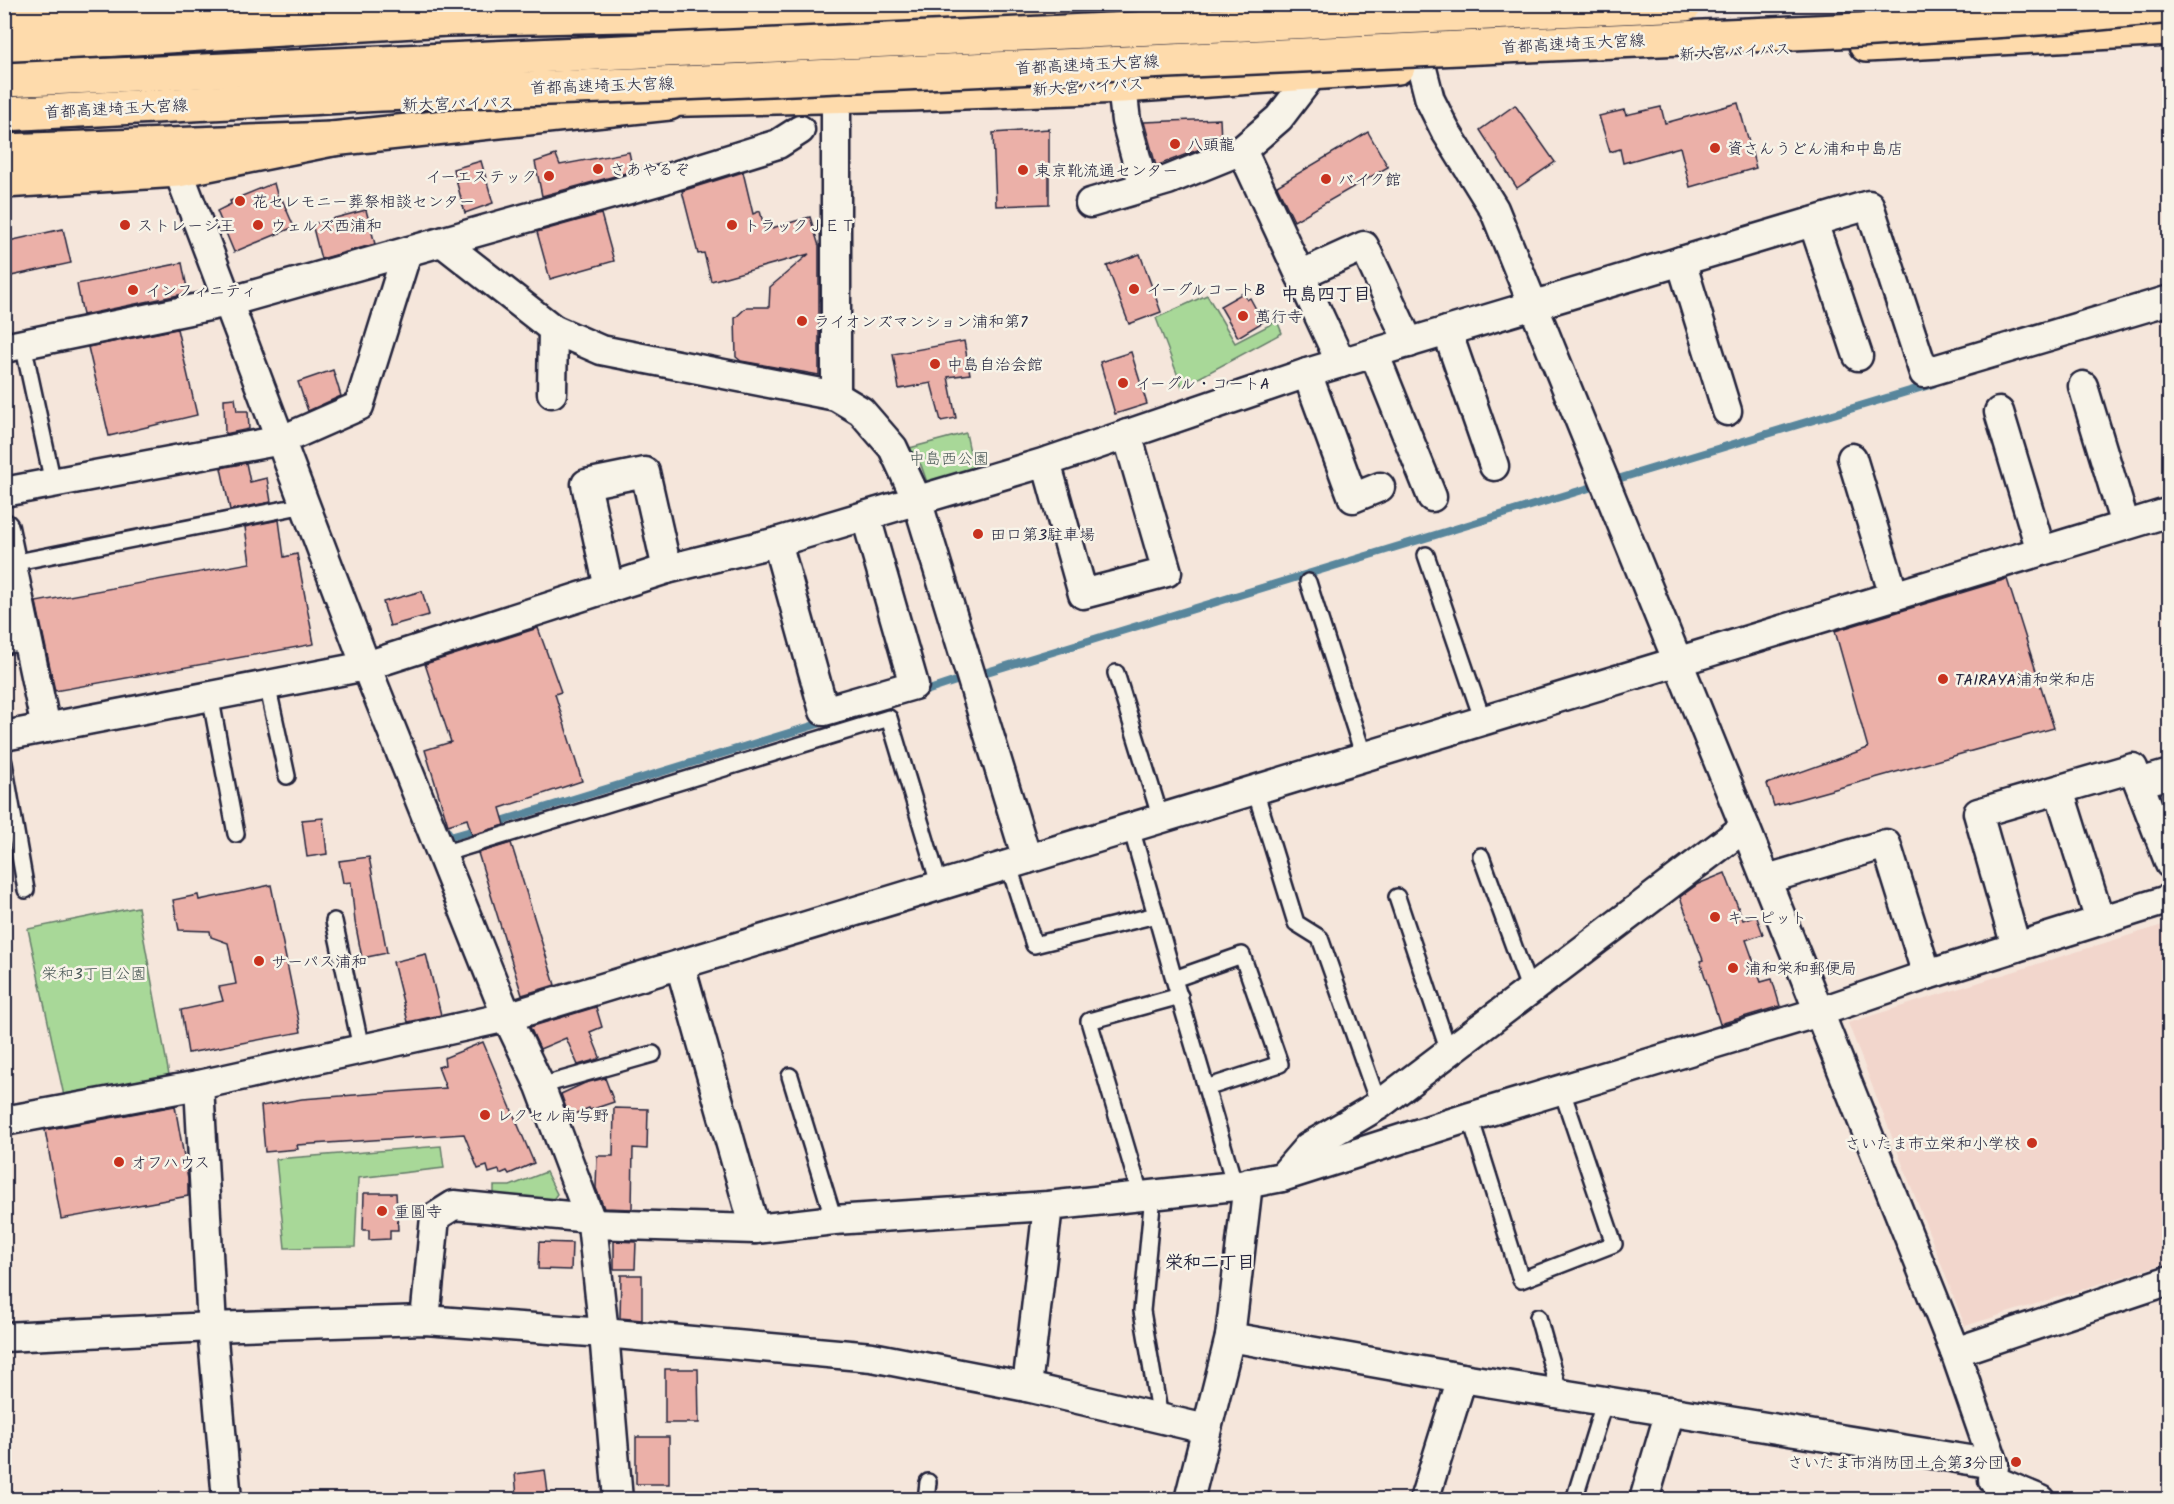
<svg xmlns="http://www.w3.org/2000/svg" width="2174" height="1504" font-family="Kalam,'Klee One',sans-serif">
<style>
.built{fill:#f2d6cc}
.green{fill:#a8d898;stroke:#657d6a;stroke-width:1.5}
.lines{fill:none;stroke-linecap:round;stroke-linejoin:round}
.stream{stroke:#59869c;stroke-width:8}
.building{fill:#ebb0a8;stroke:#22223b;stroke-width:1.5}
.service-casing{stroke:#22223b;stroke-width:20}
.minor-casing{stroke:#22223b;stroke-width:33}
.trunk-casing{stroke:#22223b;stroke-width:38}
.motorway-casing{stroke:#22223b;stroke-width:38}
.service{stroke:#f7f3e8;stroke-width:15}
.minor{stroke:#f7f3e8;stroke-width:28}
.trunk{stroke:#fedbac;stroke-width:33}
.motorway{stroke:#fedbac;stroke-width:33}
.motorway-bridge-casing{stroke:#22223b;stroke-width:38;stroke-linecap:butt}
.motorway-bridge{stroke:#fedbac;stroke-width:33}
.poi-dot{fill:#c8321e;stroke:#f7f3e8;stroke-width:2}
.labels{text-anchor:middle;stroke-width:5;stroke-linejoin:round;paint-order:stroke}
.street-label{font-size:16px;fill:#22223b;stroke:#f7f3e8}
.poi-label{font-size:16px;fill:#22223b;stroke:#f7f3e8;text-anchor:start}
.park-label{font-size:16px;fill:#4a5957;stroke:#f7f3e8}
.neighbourhood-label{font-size:18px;font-weight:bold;fill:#22223b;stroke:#f7f3e8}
</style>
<rect width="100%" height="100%" fill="#f5e6db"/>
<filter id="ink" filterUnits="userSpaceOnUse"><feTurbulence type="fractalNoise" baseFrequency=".0167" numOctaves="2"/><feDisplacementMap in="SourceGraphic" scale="12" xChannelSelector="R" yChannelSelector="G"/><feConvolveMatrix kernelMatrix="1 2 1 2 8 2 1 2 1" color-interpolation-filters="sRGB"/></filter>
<g filter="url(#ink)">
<!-- built -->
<path class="built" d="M 2169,923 L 2169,1262 L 1965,1326 L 1848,1023 Z"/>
<!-- green -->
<g class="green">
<path d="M 1207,295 L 1235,343 L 1277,321 L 1282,333 L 1182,387 L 1156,318 Z"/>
<path d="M 966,433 L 974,471 L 928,485 L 921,465 L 906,449 Z"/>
<path d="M 138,907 L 169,1075 L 64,1096 L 28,929 Z"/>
<path d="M 441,1146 L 444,1168 L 358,1178 L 355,1247 L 285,1248 L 276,1159 Z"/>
<path d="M 546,1172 L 557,1194 L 551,1202 L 494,1197 L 494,1186 L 510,1186 Z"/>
</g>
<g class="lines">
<!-- stream -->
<g class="stream">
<path d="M 1611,481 L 1933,384"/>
<path d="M 977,675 L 1599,485"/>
<path d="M 920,693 L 965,678"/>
<path d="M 495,823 L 828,721"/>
<path d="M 448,832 L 450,837 L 478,829"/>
</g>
</g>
<!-- building -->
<g class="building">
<path d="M 1738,103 L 1756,168 L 1690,187 L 1680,147 L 1623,163 L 1620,149 L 1610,152 L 1599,116 L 1624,110 L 1626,115 L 1661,107 L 1665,123 Z"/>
<path d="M 1515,105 L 1555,162 L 1517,188 L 1480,130 Z"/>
<path d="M 1220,119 L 1221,141 L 1156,166 L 1144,122 Z"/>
<path d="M 1049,129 L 1049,204 L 996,206 L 993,133 Z"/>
<path d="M 1368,132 L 1388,167 L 1294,221 L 1277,186 Z"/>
<path d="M 629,152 L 633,171 L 542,196 L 535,162 L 556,155 L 560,165 Z"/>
<path d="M 481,161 L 493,203 L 465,213 L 453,169 Z"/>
<path d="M 743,172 L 753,214 L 760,211 L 765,230 L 810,217 L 819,246 L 819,375 L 741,361 L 736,357 L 735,318 L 747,307 L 769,307 L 770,287 L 809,254 L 711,281 L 704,253 L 698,254 L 682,191 Z"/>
<path d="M 274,183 L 278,198 L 281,197 L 294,227 L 234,252 L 217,211 L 231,204 L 230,201 Z"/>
<path d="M 366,210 L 375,244 L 321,259 L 312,224 Z"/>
<path d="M 601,214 L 614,261 L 550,279 L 537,232 Z"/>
<path d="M 63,229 L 71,263 L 11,276 L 4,242 Z"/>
<path d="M 1140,254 L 1161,312 L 1129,324 L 1107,266 Z"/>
<path d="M 182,263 L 188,293 L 83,315 L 77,284 Z"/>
<path d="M 1243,293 L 1247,300 L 1250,298 L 1263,322 L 1238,337 L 1220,306 Z"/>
<path d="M 177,329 L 197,415 L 109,436 L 88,347 Z"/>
<path d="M 964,341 L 970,374 L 948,377 L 956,418 L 941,421 L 931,383 L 899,389 L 893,354 Z"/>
<path d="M 1131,352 L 1147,404 L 1115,414 L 1100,362 Z"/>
<path d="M 333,370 L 341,396 L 308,411 L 298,382 Z"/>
<path d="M 235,398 L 237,411 L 248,411 L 249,429 L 225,434 L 224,399 Z"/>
<path d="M 246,463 L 250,482 L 267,478 L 271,502 L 230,510 L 221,468 Z"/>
<path d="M 279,520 L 284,557 L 297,554 L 314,644 L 55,691 L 36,602 L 250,563 L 245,527 Z"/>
<path d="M 2007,579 L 2054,728 L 1774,806 L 1767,784 L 1868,748 L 1835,631 Z"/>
<path d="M 422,591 L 429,615 L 390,626 L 383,602 Z"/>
<path d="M 538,628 L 561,692 L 555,694 L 582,781 L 500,808 L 505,825 L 472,835 L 467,819 L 448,825 L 425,750 L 451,742 L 425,664 Z"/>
<path d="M 323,818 L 327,854 L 307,857 L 302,820 Z"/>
<path d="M 511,843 L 555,985 L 522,995 L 478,853 Z"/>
<path d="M 369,857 L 387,953 L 362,958 L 355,922 L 351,882 L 343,883 L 339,861 Z"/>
<path d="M 1725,873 L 1743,920 L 1756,915 L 1763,934 L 1746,940 L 1761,982 L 1772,979 L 1780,1006 L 1720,1024 L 1700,961 L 1703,960 L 1680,897 L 1698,884 Z"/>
<path d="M 271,885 L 301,1032 L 188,1053 L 181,1010 L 223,1001 L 219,987 L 236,984 L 228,943 L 211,937 L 210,931 L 179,930 L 173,900 L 198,895 L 199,900 Z"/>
<path d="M 426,954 L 441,1015 L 408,1022 L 393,962 Z"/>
<path d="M 596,1007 L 602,1027 L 590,1032 L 600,1057 L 598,1059 L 578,1065 L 566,1038 L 540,1049 L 530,1027 Z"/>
<path d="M 483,1042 L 534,1163 L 509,1174 L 507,1171 L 500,1174 L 499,1170 L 489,1173 L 487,1166 L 478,1169 L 464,1134 L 297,1145 L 298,1149 L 265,1152 L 261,1106 L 302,1099 L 446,1088 L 438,1067 L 445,1065 L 444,1058 Z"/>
<path d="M 605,1078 L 614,1102 L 590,1110 L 589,1108 L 569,1116 L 561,1094 L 585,1083 Z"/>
<path d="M 175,1106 L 188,1179 L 188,1196 L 61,1219 L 45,1130 Z"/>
<path d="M 614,1108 L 648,1109 L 647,1149 L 633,1148 L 632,1209 L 604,1208 L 596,1188 L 597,1156 L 613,1156 Z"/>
<path d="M 364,1193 L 396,1193 L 398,1230 L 390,1230 L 390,1239 L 369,1240 L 369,1230 L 363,1230 Z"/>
<path d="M 614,1241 L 636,1242 L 635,1269 L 614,1269 Z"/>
<path d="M 539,1242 L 572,1243 L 571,1270 L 538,1269 Z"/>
<path d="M 621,1275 L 642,1275 L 642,1320 L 620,1318 Z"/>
<path d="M 665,1369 L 698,1369 L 699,1423 L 665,1423 Z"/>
<rect x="636" y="1437" width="33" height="47"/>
<path d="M 545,1470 L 548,1493 L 517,1497 L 515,1474 Z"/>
</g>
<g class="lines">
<defs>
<g id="service">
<path d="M 23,344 L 53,483"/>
<path d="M 1426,555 L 1483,721"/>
<path d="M 12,563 L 305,505"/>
<path d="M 1308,582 L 1364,757"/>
<path d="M 4,646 L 28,641"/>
<path d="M 1116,673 L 1161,819"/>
<path d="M 267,684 L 287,776"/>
<path d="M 210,695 L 236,834"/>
<path d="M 4,763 L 26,890"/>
<path d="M 1255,790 L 1296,923 L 1320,938 L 1379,1105"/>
<path d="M 442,854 L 889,718 L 940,887"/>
<path d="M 1481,856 L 1530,991"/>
<path d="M 1009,866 L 1034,945 L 1156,915 L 1131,828"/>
<path d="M 1397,897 L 1449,1052"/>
<path d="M 1156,915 L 1174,979"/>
<path d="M 334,921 L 361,1048"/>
<path d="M 790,1076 L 834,1220"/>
<path d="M 540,1086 L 653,1054"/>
<path d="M 1206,1088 L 1280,1064 L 1242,955 L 1174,979 L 1235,1186"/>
<path d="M 1470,1117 L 1521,1280 L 1614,1244 L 1561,1088"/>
<path d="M 1153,1195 L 1142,1311 L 1160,1418"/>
<path d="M 1141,1197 L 1089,1021 L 1180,996"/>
<path d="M 1538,1317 L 1559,1392"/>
<path d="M 926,1500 L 928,1482"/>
<path d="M 1574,1500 L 1605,1400"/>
</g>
<g id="minor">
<path d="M 1122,86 L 1126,121 L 1144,187"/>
<path d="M 1242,150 L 1341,363"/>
<path d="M 178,170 L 366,666 L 507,1017 L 540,1086 L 592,1224 L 604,1333 L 618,1500"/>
<path d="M 1090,203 L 1168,180 L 1242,150 L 1279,118 L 1314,72"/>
<path d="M 1813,222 L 1858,356"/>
<path d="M 442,242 L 553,329 L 601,350 L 836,396 L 861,411 L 893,448 L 917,500 L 1027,859"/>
<path d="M 1681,261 L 1727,411"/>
<path d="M 1300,275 L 1364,246 L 1409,343"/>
<path d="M 1447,331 L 1494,466"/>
<path d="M 4,348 L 228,302 L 665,179 L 778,144 L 800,130"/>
<path d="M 1374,353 L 1432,497"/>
<path d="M 1307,373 L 1353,498 L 1380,487"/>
<path d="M 2083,386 L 2125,525"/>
<path d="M 552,393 L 553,329"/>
<path d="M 836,396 L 836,96"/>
<path d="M 1999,412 L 2041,551"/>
<path d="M 1852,458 L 1894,596"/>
<path d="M 1046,462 L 1083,594 L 1167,572 L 1127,434"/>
<path d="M 4,492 L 282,440 L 359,406 L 407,252"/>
<path d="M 4,528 L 46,728"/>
<path d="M 777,542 L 824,711 L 914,685 L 866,517"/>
<path d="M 609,588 L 586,484 L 645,472 L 667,569"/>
<path d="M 4,736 L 366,666 L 667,569 L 777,542 L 1046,462 L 1307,373 L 1869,205 L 1924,373 L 2170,300"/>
<path d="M 2139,783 L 2170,774"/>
<path d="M 2059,790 L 2100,921"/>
<path d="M 1745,827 L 1819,1012 L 1927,975 L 2170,899"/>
<path d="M 1767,879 L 1886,844 L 1927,975"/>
<path d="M 2016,947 L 1978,813 L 2133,768 L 2170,864"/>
<path d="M 680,965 L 755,1229"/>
<path d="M 199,1085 L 212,1327 L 227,1500"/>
<path d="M 4,1121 L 199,1085 L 507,1017 L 2170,512"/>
<path d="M 1282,1177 L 1470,1117 L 1819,1012 L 1955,1352 L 1994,1464"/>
<path d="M 592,1224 L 755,1229 L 834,1220 L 1048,1206 L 1235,1186 L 1282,1177 L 1308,1147 L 1379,1105 L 1745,827 L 1494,209 L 1445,130 L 1430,100 L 1421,65"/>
<path d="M 425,1320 L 435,1217 L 454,1205 L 590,1218"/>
<path d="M 4,1337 L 212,1327 L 425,1320 L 604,1333 L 872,1357 L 1027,1387 L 1206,1429"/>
<path d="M 1230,1337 L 1248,1183"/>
<path d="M 1955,1352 L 2170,1280"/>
<path d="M 1027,1387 L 1048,1206"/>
<path d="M 1189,1500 L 1230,1337 L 1462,1378 L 1994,1464 L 1993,1480 L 2041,1500"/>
<path d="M 1424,1500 L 1462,1378"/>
<path d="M 1644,1500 L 1670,1411"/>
</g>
<g id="trunk">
<path d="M 4,14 L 102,9 L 339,10 L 367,12"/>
<path d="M 419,17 L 447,19 L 624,15 L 769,15"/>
<path d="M 740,31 L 902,20 L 1253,4"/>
<path d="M 1866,45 L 2170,29"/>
<path d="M 646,100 L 910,94 L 1122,86 L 1398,67"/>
<path d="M 4,181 L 178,170 L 332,139 L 669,103"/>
</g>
<g id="motorway">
<path d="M 4,46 L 447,19"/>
<path d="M 4,151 L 332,139"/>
</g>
</defs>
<!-- service casing -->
<use href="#service" class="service-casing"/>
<!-- minor casing -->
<use href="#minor" class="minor-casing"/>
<!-- trunk casing -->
<use href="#trunk" class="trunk-casing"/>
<!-- motorway casing -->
<use href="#motorway" class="motorway-casing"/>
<!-- service -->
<use href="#service" class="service"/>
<!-- minor -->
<use href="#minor" class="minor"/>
<!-- trunk -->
<use href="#trunk" class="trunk"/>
<!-- motorway -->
<use href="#motorway" class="motorway"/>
<defs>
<g id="motorway-bridge">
<path d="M 4,80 L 1686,4"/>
<path d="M 4,114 L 381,94 L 658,84 L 1859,30 L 2068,16 L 2170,6"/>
</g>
</defs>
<!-- motorway-bridge casing -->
<use href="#motorway-bridge" class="motorway-bridge-casing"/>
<!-- motorway-bridge -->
<use href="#motorway-bridge" class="motorway-bridge"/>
</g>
</g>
<!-- markers -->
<g class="poi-dot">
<circle cx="1175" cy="144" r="6"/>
<circle cx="1715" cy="148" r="6"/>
<circle cx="598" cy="169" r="6"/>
<circle cx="1023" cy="170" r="6"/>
<circle cx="549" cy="176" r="6"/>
<circle cx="1326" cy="179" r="6"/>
<circle cx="240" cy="201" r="6"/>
<circle cx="125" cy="225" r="6"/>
<circle cx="258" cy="225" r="6"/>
<circle cx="732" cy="225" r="6"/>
<circle cx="1134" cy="289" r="6"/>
<circle cx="133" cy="290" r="6"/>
<circle cx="1243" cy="316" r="6"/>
<circle cx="802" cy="321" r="6"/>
<circle cx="935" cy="364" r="6"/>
<circle cx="1123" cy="383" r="6"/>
<circle cx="978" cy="534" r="6"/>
<circle cx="1943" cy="679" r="6"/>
<circle cx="1715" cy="917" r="6"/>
<circle cx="259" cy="961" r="6"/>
<circle cx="1733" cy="968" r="6"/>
<circle cx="485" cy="1115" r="6"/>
<circle cx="2032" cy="1143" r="6"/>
<circle cx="119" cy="1162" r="6"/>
<circle cx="382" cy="1211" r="6"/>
<circle cx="2016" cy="1462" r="6"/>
</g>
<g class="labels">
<!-- street labels -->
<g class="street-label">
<text transform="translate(1573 43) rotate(-3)" y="6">首都高速埼玉大宮線</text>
<text transform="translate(1735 51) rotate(-3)" y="6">新大宮バイパス</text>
<text transform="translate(1087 64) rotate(-3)" y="6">首都高速埼玉大宮線</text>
<text transform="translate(602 85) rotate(-2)" y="6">首都高速埼玉大宮線</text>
<text transform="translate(1088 86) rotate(-3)" y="6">新大宮バイパス</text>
<text transform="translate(458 103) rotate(-1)" y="6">新大宮バイパス</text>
<text transform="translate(116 108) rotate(-3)" y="6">首都高速埼玉大宮線</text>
</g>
<!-- poi labels -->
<g class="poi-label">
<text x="1187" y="150">八頭龍</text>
<text x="1727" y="154">資さんうどん浦和中島店</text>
<text x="610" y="175">さあやるぞ</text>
<text x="1035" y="176">東京靴流通センター</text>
<text x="537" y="182" text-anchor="end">イーエステック</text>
<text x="1338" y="185">バイク館</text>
<text x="252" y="207">花セレモニー葬祭相談センター</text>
<text x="137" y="231">ストレージ王</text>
<text x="270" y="231">ウェルズ西浦和</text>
<text x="744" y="231">トラックＪＥＴ</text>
<text x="1146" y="295">イーグルコートB</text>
<text x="145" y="296">インフィニティ</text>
<text x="1255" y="322">萬行寺</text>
<text x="814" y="327">ライオンズマンション浦和第7</text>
<text x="947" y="370">中島自治会館</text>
<text x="1135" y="389">イーグル・コートA</text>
<text x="990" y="540">田口第3駐車場</text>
<text x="1955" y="685">TAIRAYA浦和栄和店</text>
<text x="1727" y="923">キーピット</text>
<text x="271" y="967">サーパス浦和</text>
<text x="1745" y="974">浦和栄和郵便局</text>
<text x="497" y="1121">レクセル南与野</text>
<text x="2020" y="1149" text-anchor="end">さいたま市立栄和小学校</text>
<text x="131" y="1168">オフハウス</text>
<text x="394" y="1217">重圓寺</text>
<text x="2004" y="1468" text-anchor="end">さいたま市消防団土合第3分団</text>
</g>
<!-- park labels -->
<g class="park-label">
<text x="949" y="464">中島西公園</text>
<text x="94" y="979">栄和3丁目公園</text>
</g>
<!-- neighbourhood labels -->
<g class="neighbourhood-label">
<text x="1326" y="300">中島四丁目</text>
<text x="1210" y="1268">栄和二丁目</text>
</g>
</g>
<!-- margin -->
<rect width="2174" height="1504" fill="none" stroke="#f7f3e8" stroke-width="24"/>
<rect x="12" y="12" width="2150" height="1480" fill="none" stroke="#22223b" stroke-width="2" filter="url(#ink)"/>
</svg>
